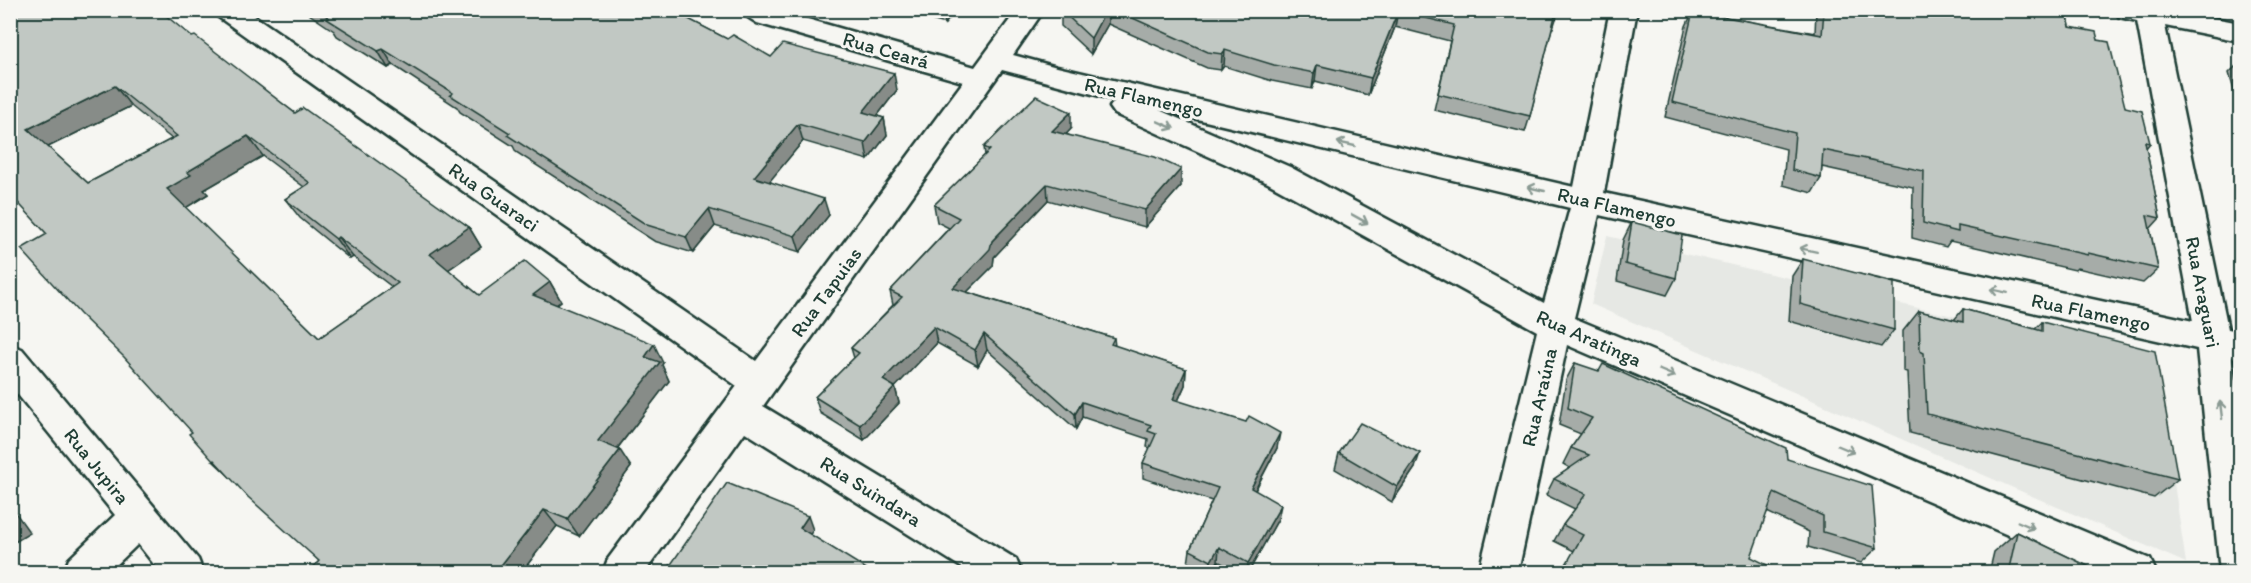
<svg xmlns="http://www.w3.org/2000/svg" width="2251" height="583" font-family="Itim,sans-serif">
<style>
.built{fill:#e6e8e4}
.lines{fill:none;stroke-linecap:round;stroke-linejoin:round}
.minor-casing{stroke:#1f3d34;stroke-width:5}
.minor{fill:#f6f6f2;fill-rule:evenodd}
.wall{fill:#a6aca8;stroke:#1f3d34;stroke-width:1.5;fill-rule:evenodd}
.shaded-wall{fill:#878c88;stroke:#1f3d34;stroke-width:1.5}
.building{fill:#c1c8c3;stroke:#1f3d34;stroke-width:1.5;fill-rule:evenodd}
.oneway{stroke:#8a9a93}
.labels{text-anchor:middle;stroke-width:6;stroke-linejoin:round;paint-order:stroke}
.street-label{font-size:20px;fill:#1f3d34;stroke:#f6f6f2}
</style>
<rect width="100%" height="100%" fill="#f6f6f2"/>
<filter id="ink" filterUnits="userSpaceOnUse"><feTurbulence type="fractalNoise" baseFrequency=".0167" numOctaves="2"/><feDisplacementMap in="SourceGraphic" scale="12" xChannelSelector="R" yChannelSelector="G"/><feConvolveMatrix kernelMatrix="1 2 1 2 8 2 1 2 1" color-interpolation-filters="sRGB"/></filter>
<g filter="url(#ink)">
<!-- built -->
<path class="built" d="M 1607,236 L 2156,363 L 2186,563 L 1591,304 Z"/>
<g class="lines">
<defs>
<g id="minor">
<path d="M 214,10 L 246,10 L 756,361 L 963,82 L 757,23 L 746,16 L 743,10 L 776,10 L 975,67 L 1017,10 L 1044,10 L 1013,55 L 1057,67 L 1574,187 L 1610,10 L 1637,10 L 1604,193 L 2193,321 L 2137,21 L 2119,17 L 2116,11 L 2172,10 L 2240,23 L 2240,41 L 2165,26 L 2228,329 L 2240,331 L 2240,359 L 2232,357 L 2240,421 L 2240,572 L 2220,572 L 2197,349 L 1599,215 L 1574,318 L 2150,559 L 2156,572 L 2094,572 L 1567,345 L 1518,572 L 1479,572 L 1537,331 L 1268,183 L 1115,114 L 1110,107 L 1115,100 L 1002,70 L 763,406 L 1016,559 L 1021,572 L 969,572 L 745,432 L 645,572 L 603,572 L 608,559 L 737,386 L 217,16 ZM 1159,110 L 1570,208 L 1544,303 L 1290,167 Z"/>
<path d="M 10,345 L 22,349 L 198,559 L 203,572 L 160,572 L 138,544 L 109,572 L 64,572 L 69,559 L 115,515 L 10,385 Z"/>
</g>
</defs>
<!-- minor casing -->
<use href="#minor" class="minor-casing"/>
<!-- minor -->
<use href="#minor" class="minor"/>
</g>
<!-- wall -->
<g class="wall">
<path d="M 10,10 L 192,37 L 295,113 L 469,227 L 481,247 L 448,270 L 479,295 L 550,282 L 561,301 L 557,304 L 663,363 L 662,365 L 669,381 L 617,449 L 631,467 L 579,536 L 557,526 L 521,573 L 308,573 L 319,561 L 192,432 L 47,234 L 16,200 ZM 131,106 L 172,139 L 88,183 L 48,147 ZM 263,156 L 304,187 L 285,199 L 300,218 L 350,259 L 353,257 L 392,287 L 319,338 L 185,208 L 208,194 L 204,190 Z"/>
<path d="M 303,10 L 671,10 L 727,39 L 771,57 L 897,90 L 877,116 L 884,118 L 887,135 L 868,160 L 803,141 L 769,181 L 829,215 L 800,252 L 715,226 L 693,253 L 654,241 L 516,152 L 513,146 L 460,112 L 457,107 L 393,65 L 388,68 L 337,36 L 334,31 Z"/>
<path d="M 895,10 L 956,10 L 945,24 Z"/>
<path d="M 1061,10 L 1559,10 L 1553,28 L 1552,28 L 1530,116 L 1525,132 L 1434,110 L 1450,41 L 1395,27 L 1368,95 L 1315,81 L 1312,89 L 1272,81 L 1224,66 L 1221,70 L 1207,68 L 1108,24 L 1091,54 L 1061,26 Z"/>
<path d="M 1816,10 L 2067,10 L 2070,27 L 2098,40 L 2125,107 L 2150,143 L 2146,148 L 2160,218 L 2150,229 L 2158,269 L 2143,283 L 2077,268 L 2075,270 L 1950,241 L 1946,247 L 1912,238 L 1913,187 L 1822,167 L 1821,178 L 1812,193 L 1783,185 L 1786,149 L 1665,117 L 1686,26 L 1693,11 L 1815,33 Z"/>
<path d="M 2241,61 L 2241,115 L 2229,73 Z"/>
<path d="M 1071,129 L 1066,134 L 1181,186 L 1145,227 L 1048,200 L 994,257 L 993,266 L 967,292 L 1114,338 L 1115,346 L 1186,369 L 1185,385 L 1178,401 L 1277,448 L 1255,491 L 1278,519 L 1248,573 L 1239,573 L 1218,561 L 1211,573 L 1205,573 L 1188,564 L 1190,550 L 1212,501 L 1143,478 L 1143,463 L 1150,448 L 1147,447 L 1148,439 L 1082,417 L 1076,429 L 987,350 L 978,366 L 937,343 L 895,387 L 899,403 L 864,440 L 820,413 L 815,397 L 854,358 L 851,348 L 893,305 L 890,291 L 949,228 L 937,222 L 934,205 L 985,155 L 984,147 Z"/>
<path d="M 1632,222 L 1676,278 L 1667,295 L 1617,281 L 1623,240 Z"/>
<path d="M 1803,259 L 1894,330 L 1881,347 L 1789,321 L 1792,276 Z"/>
<path d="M 1963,309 L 2035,329 L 2042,322 L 2178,479 L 2154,498 L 1910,433 L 1907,372 L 1903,371 L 1903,331 L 1919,311 L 1954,320 Z"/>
<path d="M 1575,363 L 1787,459 L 1877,548 L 1861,563 L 1808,547 L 1809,532 L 1767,512 L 1574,551 L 1554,541 L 1563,525 L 1575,509 L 1546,495 L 1554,479 L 1570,468 L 1563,464 L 1571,448 L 1581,434 L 1559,425 L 1566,380 Z"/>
<path d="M 1339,453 L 1415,468 L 1392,502 L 1335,469 Z"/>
<path d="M 2017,532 L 2102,573 L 1989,573 L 1994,552 Z"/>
</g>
<!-- shaded-wall -->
<g class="shaded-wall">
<path d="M 943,10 L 956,10 L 945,24 Z"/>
<path d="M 1106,10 L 1108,10 L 1108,24 L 1091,54 L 1091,38 Z"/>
<path d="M 1398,11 L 1395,27 L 1368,95 L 1371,78 Z"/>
<path d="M 383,49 L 393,65 L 388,68 L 378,51 Z"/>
<path d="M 1225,50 L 1224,66 L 1221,70 L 1222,54 Z"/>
<path d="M 1317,65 L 1315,81 L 1312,89 L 1314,73 Z"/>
<path d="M 894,73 L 897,90 L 867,129 L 863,112 Z"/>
<path d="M 115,86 L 131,106 L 46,148 L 28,129 Z"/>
<path d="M 1071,112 L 1071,129 L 1053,148 L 1052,131 Z"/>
<path d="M 884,118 L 887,135 L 868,160 L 865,143 Z"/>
<path d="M 798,124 L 803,141 L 760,193 L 754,177 Z"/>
<path d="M 248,136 L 263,156 L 204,190 L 208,194 L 184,209 L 167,189 L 187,172 Z"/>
<path d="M 1181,169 L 1181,186 L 1145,227 L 1145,210 Z"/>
<path d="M 1047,184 L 1048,200 L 994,257 L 993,266 L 955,304 L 953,288 L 992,241 Z"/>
<path d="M 10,193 L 17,199 L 10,203 Z"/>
<path d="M 824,199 L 829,215 L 800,252 L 795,236 Z"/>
<path d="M 709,209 L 715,226 L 693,253 L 686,237 Z"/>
<path d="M 469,227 L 481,247 L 442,274 L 430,254 Z"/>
<path d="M 338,237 L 353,257 L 350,259 L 336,239 Z"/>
<path d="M 550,282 L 561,301 L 545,314 L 533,295 Z"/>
<path d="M 934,327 L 937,343 L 887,396 L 883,380 Z"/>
<path d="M 984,334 L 987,350 L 978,366 L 975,350 Z"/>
<path d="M 654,344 L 663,363 L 662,365 L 669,381 L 609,459 L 598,441 L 645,357 Z"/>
<path d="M 1186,369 L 1185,385 L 1172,414 L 1173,399 Z"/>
<path d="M 895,387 L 899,403 L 864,440 L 860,425 Z"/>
<path d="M 1082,402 L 1082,417 L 1076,429 L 1075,414 Z"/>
<path d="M 1280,433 L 1277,448 L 1248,503 L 1251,488 Z"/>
<path d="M 620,450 L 631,467 L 579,536 L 567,519 Z"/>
<path d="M 1420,453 L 1415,468 L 1392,502 L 1397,487 Z"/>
<path d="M 214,460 L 232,479 L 213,461 Z"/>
<path d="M 10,505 L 30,533 L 10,545 Z"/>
<path d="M 1281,505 L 1278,519 L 1248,573 L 1247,573 L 1248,563 Z"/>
<path d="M 544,510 L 557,526 L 521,573 L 495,573 Z"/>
<path d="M 808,516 L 813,530 L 806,541 L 800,528 Z"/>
<path d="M 1219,547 L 1218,561 L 1211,573 L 1210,573 L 1211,561 Z"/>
</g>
<!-- building -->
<g class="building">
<path d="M 10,10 L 159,10 L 192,37 L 195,36 L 295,113 L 303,108 L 469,227 L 430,254 L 479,295 L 525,261 L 550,282 L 533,295 L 654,344 L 645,357 L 660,362 L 598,441 L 620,450 L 567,519 L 544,510 L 495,573 L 308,573 L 319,561 L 248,497 L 214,460 L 213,461 L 189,434 L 192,432 L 124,357 L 80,314 L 21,249 L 47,234 L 10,194 ZM 115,86 L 177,136 L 88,183 L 28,129 ZM 248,136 L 310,183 L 285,199 L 336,239 L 338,237 L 398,283 L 319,338 L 167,189 L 191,175 L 187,172 Z"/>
<path d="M 318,10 L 671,10 L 727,39 L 733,35 L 771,57 L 783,44 L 894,73 L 863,112 L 884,118 L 865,143 L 798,124 L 754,177 L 824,199 L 795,236 L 709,209 L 686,237 L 647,225 L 507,135 L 510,133 L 450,95 L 453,93 L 383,49 L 378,51 L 327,19 L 329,18 Z"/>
<path d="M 1061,10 L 1106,10 L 1091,38 Z"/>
<path d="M 1115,10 L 1559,10 L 1559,12 L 1556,12 L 1530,116 L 1438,94 L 1454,25 L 1398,11 L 1371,78 L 1317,65 L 1314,73 L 1274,65 L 1225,50 L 1222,54 L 1208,52 Z"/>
<path d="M 1824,10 L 2067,10 L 2070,27 L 2096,32 L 2098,40 L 2109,42 L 2125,107 L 2142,111 L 2150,143 L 2145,142 L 2160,218 L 2147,215 L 2158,269 L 2088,253 L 2088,255 L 1958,226 L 1958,232 L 1923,223 L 1924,171 L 1823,150 L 1821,178 L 1792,170 L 1795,133 L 1672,102 L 1693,11 L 1822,35 Z"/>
<path d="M 1036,96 L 1071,112 L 1052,131 L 1155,157 L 1181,169 L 1145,210 L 1047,184 L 992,241 L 990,249 L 953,288 L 1114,338 L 1111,344 L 1186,369 L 1173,399 L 1246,422 L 1249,416 L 1280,433 L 1251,488 L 1281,505 L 1248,563 L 1219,547 L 1211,561 L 1190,550 L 1218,488 L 1143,463 L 1156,434 L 1148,431 L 1151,425 L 1082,402 L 1075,414 L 984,334 L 975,350 L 934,327 L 883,380 L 895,387 L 860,425 L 815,397 L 859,353 L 851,348 L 902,297 L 890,291 L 959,218 L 934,205 L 990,150 L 984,147 Z"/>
<path d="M 1632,222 L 1682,235 L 1676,278 L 1625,264 Z"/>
<path d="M 1803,259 L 1894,283 L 1894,330 L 1800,304 Z"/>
<path d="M 1963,309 L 2042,331 L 2042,322 L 2155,351 L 2178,479 L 1927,414 L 1924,353 L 1920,351 L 1919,311 L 1963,322 Z"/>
<path d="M 1575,363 L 1599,371 L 1603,364 L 1786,448 L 1787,459 L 1872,486 L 1877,548 L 1823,532 L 1823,516 L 1774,493 L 1751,557 L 1783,573 L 1561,573 L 1583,535 L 1563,525 L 1586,494 L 1554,479 L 1589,455 L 1571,448 L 1592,418 L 1568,408 Z"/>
<path d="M 1360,423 L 1420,453 L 1397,487 L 1339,453 Z"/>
<path d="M 727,483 L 808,516 L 800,528 L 873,573 L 665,573 Z"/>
<path d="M 2017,532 L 2102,573 L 2008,573 Z"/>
</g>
<!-- one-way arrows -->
<defs><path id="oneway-shaft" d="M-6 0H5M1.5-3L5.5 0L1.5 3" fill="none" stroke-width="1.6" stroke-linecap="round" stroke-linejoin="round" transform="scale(1.5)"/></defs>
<g class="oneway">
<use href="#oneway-shaft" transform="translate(1166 125) rotate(24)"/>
<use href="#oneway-shaft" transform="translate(1346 144) rotate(-167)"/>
<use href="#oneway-shaft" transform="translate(1536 189) rotate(-167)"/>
<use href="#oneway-shaft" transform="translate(1360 219) rotate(29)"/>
<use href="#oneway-shaft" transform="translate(1808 250) rotate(-168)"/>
<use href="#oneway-shaft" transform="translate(1999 291) rotate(-168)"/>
<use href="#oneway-shaft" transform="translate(1667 373) rotate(23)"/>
<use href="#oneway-shaft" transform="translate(2221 410) rotate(-97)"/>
<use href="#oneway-shaft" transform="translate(1846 449) rotate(23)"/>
<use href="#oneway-shaft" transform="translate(2026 525) rotate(23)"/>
</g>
</g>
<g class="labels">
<!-- street labels -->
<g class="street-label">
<text transform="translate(886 50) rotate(16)" y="7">Rua Ceará</text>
<text transform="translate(1144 97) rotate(13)" y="7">Rua Flamengo</text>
<text transform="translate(494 197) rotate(35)" y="7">Rua Guaraci</text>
<text transform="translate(1617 207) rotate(13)" y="7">Rua Flamengo</text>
<text transform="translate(826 292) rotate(-54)" y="7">Rua Tapuias</text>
<text transform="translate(2203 292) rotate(79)" y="7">Rua Araguari</text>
<text transform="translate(2091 312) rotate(12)" y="7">Rua Flamengo</text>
<text transform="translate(1589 338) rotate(24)" y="7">Rua Aratinga</text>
<text transform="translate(1539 397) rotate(-77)" y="7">Rua Araúna</text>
<text transform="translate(97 466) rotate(51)" y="7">Rua Jupira</text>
<text transform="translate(871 491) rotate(32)" y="7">Rua Suindara</text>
</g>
</g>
<!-- margin -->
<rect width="2251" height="583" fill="none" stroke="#f6f6f2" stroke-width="36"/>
<rect x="18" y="18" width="2215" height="547" fill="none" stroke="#1f3d34" stroke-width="2" filter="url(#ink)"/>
</svg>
